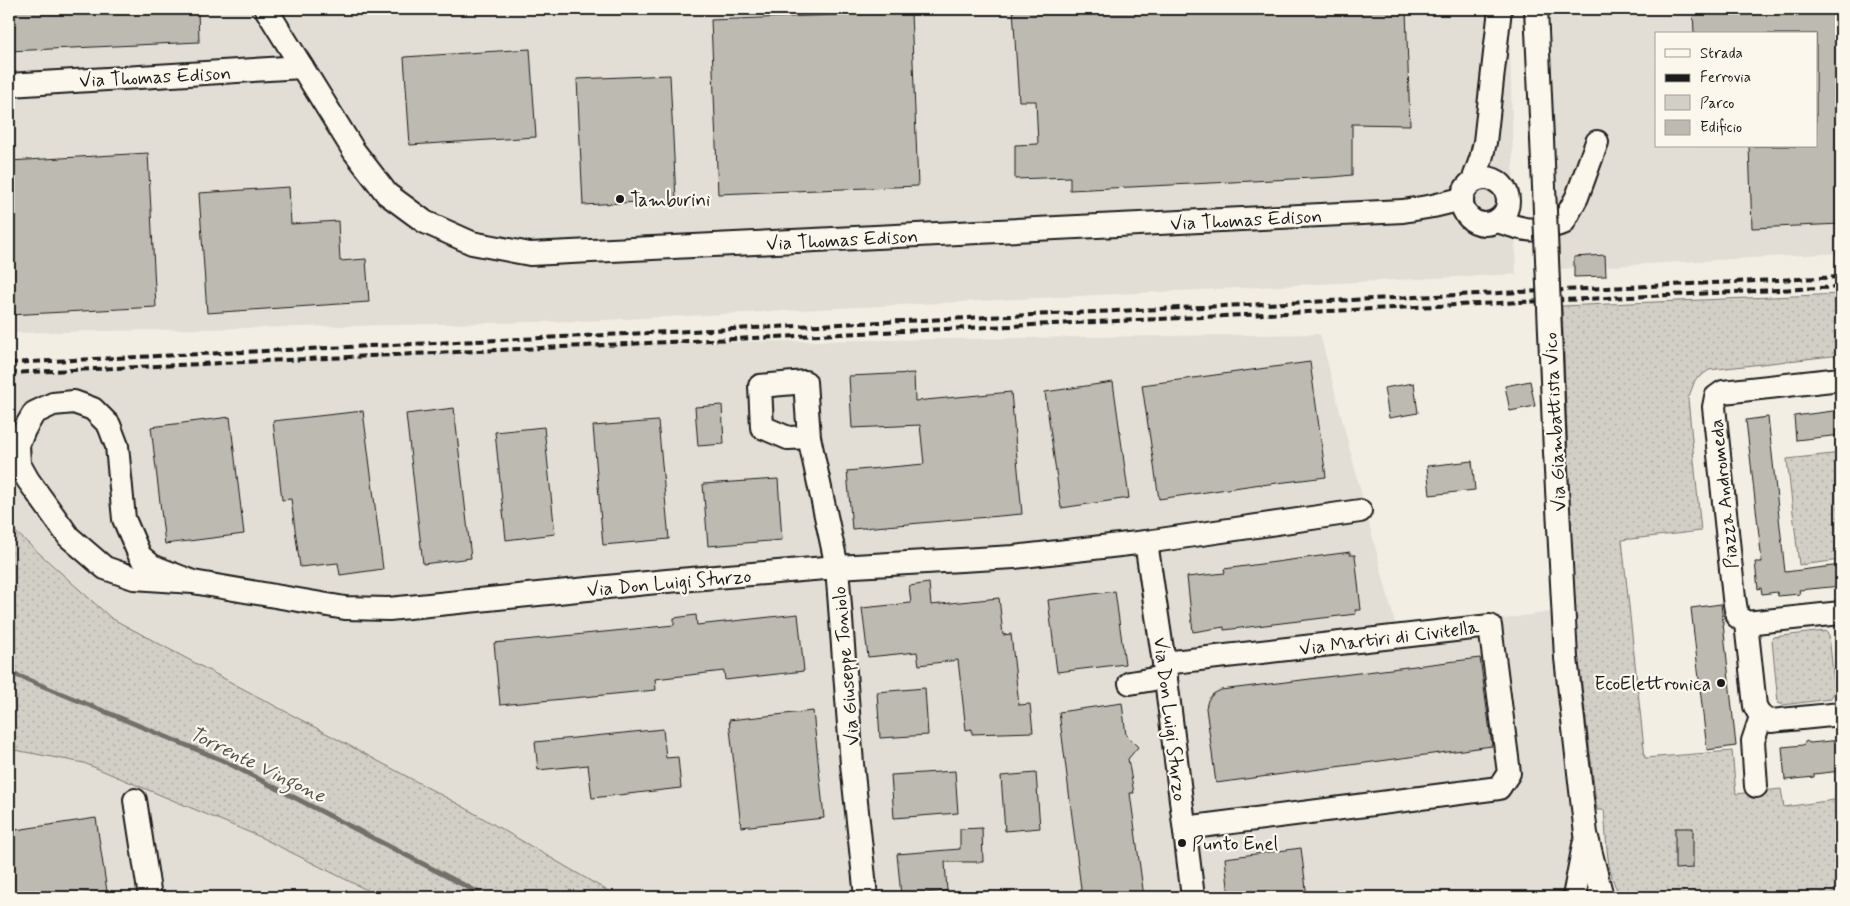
<svg xmlns="http://www.w3.org/2000/svg" width="1850" height="906" font-family="Mynerve,sans-serif">
<style>
.built{fill:#e2ded5;fill-rule:evenodd}
.green{fill:url(#green-dots);stroke:#777671}
.lines{fill:none;stroke-linecap:round;stroke-linejoin:round}
.stream{stroke:#716f6b;stroke-width:5}
.building{fill:#bdbab1;stroke:#1c1c1c}
.minor-casing{stroke:#1c1c1c;stroke-width:26}
.minor{stroke:#fbf7ec;stroke-width:22}
.rail{stroke:#1c1c1c;stroke-width:4;stroke-dasharray:8 4;stroke-linecap:butt}
.minor-bridge-casing{stroke:#1c1c1c;stroke-width:26;stroke-linecap:butt}
.minor-bridge{stroke:#fbf7ec;stroke-width:22}
.poi-dot{fill:#1c1c1c;stroke:#fbf7ec;stroke-width:2}
.labels{text-anchor:middle;stroke-width:4.5;stroke-linejoin:round;paint-order:stroke}
.street-label{font-size:19px;fill:#1c1c1c;stroke:#fbf7ec}
.poi-label{font-size:19px;fill:#1c1c1c;stroke:#fbf7ec;text-anchor:start}
.water-label{font-size:20px;font-style:italic;fill:#545351;stroke:#fbf7ec}
</style>
<defs>
<pattern id="green-dots" width="8" height="8" patternUnits="userSpaceOnUse" patternTransform="scale(1.25)"><rect width="8" height="8" fill="#d2cfc6"/><path d="M2 2h.1M6 6h.1" fill="none" stroke="#b4b1aa" stroke-width="1.8" stroke-linecap="round"/></pattern>
</defs>
<rect width="100%" height="100%" fill="#f2eee4"/>
<filter id="ink" filterUnits="userSpaceOnUse"><feTurbulence type="fractalNoise" baseFrequency=".02" numOctaves="2"/><feDisplacementMap in="SourceGraphic" scale="10" xChannelSelector="R" yChannelSelector="G"/><feConvolveMatrix kernelMatrix="1 2 1 2 8 2 1 2 1" color-interpolation-filters="sRGB"/></filter>
<g filter="url(#ink)">
<!-- built -->
<g class="built">
<path d="M 9,9 L 1509,9 L 1516,274 L 585,321 L 9,333 Z"/>
<path d="M 1550,9 L 1841,9 L 1841,253 L 1558,269 ZM 1656,34 L 1816,34 L 1816,146 L 1656,146 Z"/>
<path d="M 1320,334 L 1398,635 L 1563,610 L 1586,834 L 1589,897 L 618,897 L 111,618 L 9,526 L 9,373 L 635,343 Z"/>
<path d="M 9,749 L 84,763 L 258,836 L 381,897 L 9,897 Z"/>
</g>
<!-- green -->
<g class="green">
<path d="M 1841,294 L 1841,355 L 1709,370 L 1695,380 L 1688,399 L 1701,531 L 1622,540 L 1645,758 L 1732,751 L 1736,794 L 1781,789 L 1784,807 L 1841,799 L 1841,897 L 1621,897 C 1605,873 1607,839 1604,810 L 1597,810 L 1575,629 L 1562,306 Z"/>
<path d="M 1841,453 L 1841,560 L 1799,565 L 1787,459 Z"/>
<path d="M 9,526 L 111,618 L 462,806 L 618,897 L 381,897 L 258,836 L 84,763 L 9,749 Z"/>
<path d="M 1825,631 L 1829,635 L 1835,692 L 1830,699 L 1783,705 L 1778,703 L 1772,640 L 1773,637 Z"/>
</g>
<g class="lines">
<!-- stream -->
<path class="stream" d="M 9,672 L 222,760 L 487,897"/>
</g>
<!-- building -->
<g class="building">
<path d="M 9,9 L 198,9 L 199,42 L 9,51 Z"/>
<path d="M 1013,9 L 1406,9 L 1410,125 L 1352,124 L 1352,175 L 1333,177 L 1070,190 L 1070,177 L 1015,179 L 1015,145 L 1038,144 L 1036,101 L 1019,101 Z"/>
<path d="M 1693,9 L 1841,9 L 1841,224 L 1752,228 L 1749,146 L 1816,146 L 1816,34 L 1694,34 Z"/>
<path d="M 911,12 L 918,186 L 718,194 L 711,20 Z"/>
<path d="M 530,49 L 536,137 L 410,145 L 404,57 Z"/>
<path d="M 670,75 L 676,200 L 583,205 L 577,79 Z"/>
<path d="M 148,153 L 156,307 L 9,315 L 9,161 Z"/>
<path d="M 289,187 L 291,224 L 338,221 L 340,261 L 366,259 L 369,302 L 207,313 L 199,193 Z"/>
<path d="M 1605,255 L 1606,276 L 1574,277 L 1574,257 Z"/>
<path d="M 1310,362 L 1326,477 L 1261,485 L 1261,484 L 1159,499 L 1142,385 Z"/>
<path d="M 914,373 L 915,401 L 1011,392 L 1022,514 L 852,529 L 847,471 L 924,464 L 920,425 L 852,428 L 849,376 Z"/>
<path d="M 1530,381 L 1535,406 L 1510,411 L 1505,386 Z"/>
<path d="M 1113,382 L 1129,498 L 1061,508 L 1045,392 Z"/>
<path d="M 1414,383 L 1418,413 L 1389,418 L 1384,388 Z"/>
<path d="M 722,405 L 724,444 L 698,446 L 695,407 Z"/>
<path d="M 454,408 L 471,558 L 423,564 L 406,414 Z"/>
<path d="M 1841,410 L 1841,435 L 1796,440 L 1794,416 Z"/>
<path d="M 363,411 L 383,569 L 340,575 L 338,563 L 300,567 L 291,499 L 282,500 L 273,421 Z"/>
<path d="M 230,417 L 244,534 L 165,544 L 151,427 Z"/>
<path d="M 1768,417 L 1785,572 L 1841,565 L 1841,586 L 1799,590 L 1800,594 L 1778,596 L 1777,592 L 1762,594 L 1761,588 L 1758,589 L 1755,562 L 1762,562 L 1746,420 Z"/>
<path d="M 658,421 L 669,539 L 603,545 L 593,426 Z"/>
<path d="M 544,427 L 555,534 L 506,540 L 495,432 Z"/>
<path d="M 1472,461 L 1475,490 L 1430,495 L 1427,466 Z"/>
<path d="M 778,479 L 782,540 L 708,546 L 703,484 Z"/>
<path d="M 1350,552 L 1350,555 L 1355,555 L 1361,610 L 1355,610 L 1356,614 L 1224,630 L 1224,627 L 1193,632 L 1187,577 L 1225,573 L 1224,569 Z"/>
<path d="M 929,583 L 931,605 L 999,598 L 1003,635 L 1011,634 L 1019,705 L 1030,704 L 1033,732 L 972,734 L 972,729 L 966,730 L 958,660 L 919,665 L 917,652 L 868,657 L 862,608 L 911,603 L 909,586 Z"/>
<path d="M 1115,591 L 1125,664 L 1057,672 L 1048,600 Z"/>
<path d="M 1721,604 L 1736,746 L 1707,750 L 1691,608 Z"/>
<path d="M 798,614 L 804,671 L 725,680 L 724,671 L 655,679 L 656,690 L 500,705 L 494,643 L 674,625 L 674,618 L 696,615 L 697,625 Z"/>
<path d="M 1480,658 L 1492,746 L 1216,783 L 1206,708 L 1208,700 L 1213,694 L 1221,690 Z"/>
<path d="M 925,688 L 928,735 L 880,738 L 877,692 Z"/>
<path d="M 1122,703 L 1126,735 L 1138,747 L 1128,759 L 1134,793 L 1130,793 L 1144,897 L 1082,897 L 1059,712 Z"/>
<path d="M 813,711 L 824,818 L 741,827 L 729,720 Z"/>
<path d="M 663,729 L 666,758 L 678,757 L 681,788 L 592,798 L 588,765 L 538,770 L 535,742 Z"/>
<path d="M 1841,740 L 1841,771 L 1814,774 L 1814,777 L 1785,780 L 1782,747 L 1803,745 L 1806,741 L 1810,743 Z"/>
<path d="M 955,771 L 958,813 L 894,818 L 891,775 Z"/>
<path d="M 1036,773 L 1040,828 L 1005,831 L 1001,776 Z"/>
<path d="M 96,818 L 107,891 L 64,897 L 9,897 L 9,831 Z"/>
<path d="M 982,828 L 983,862 L 945,862 L 947,891 L 901,895 L 897,854 L 960,849 L 960,829 Z"/>
<path d="M 1675,828 L 1693,828 L 1693,868 L 1675,869 Z"/>
<path d="M 1301,848 L 1307,897 L 1229,897 L 1225,858 Z"/>
</g>
<g class="lines">
<defs>
<g id="minor">
<path d="M 266,9 L 354,151 L 387,194 L 425,222 L 472,243 L 530,254 L 1403,211 L 1433,206 L 1462,199"/>
<path d="M 1536,9 L 1542,139"/>
<path d="M 9,85 L 302,67"/>
<circle cx="1485" cy="201" r="23"/>
<path d="M 1473,181 L 1481,159 L 1485,142 L 1500,9"/>
<path d="M 1497,221 C 1528,231 1531,233 1563,223 L 1577,197 L 1597,142"/>
<path d="M 1841,379 L 1723,392 L 1716,397 L 1714,407 L 1734,598 L 1737,616 L 1746,623 L 1755,706 L 1761,717 L 1771,721 L 1841,714"/>
<path d="M 809,437 L 788,438 L 762,427 L 760,386 L 805,382 L 809,437 L 837,567 L 852,764 L 866,897"/>
<path d="M 1555,452 L 1566,658 L 1586,834 L 1602,897"/>
<path d="M 1146,542 L 1360,511"/>
<path d="M 193,582 L 152,566 L 140,556 L 124,519 L 117,446 L 109,425 L 93,409 L 74,402 L 53,404 L 34,413 L 24,430 L 18,445 L 19,464 L 28,480 L 69,537 L 105,568 L 134,578 L 193,582 L 345,608 L 389,609 L 667,581 L 837,567 L 1014,557 L 1146,542 L 1164,663 L 1193,897"/>
<path d="M 1746,623 L 1841,613"/>
<path d="M 1164,663 L 1490,626 L 1509,773 L 1499,788 L 1185,828"/>
<path d="M 1130,683 L 1166,677"/>
<path d="M 1756,786 L 1753,741 L 1761,717"/>
<path d="M 135,800 L 150,897"/>
<path d="M 1574,897 L 1584,845"/>
</g>
</defs>
<!-- minor casing -->
<use href="#minor" class="minor-casing"/>
<!-- minor -->
<use href="#minor" class="minor"/>
<!-- rail -->
<g class="rail">
<path d="M 9,363 L 1841,277"/>
<path d="M 9,373 L 1841,287"/>
</g>
<defs>
<path id="minor-bridge" d="M 1542,139 L 1555,452"/>
</defs>
<!-- minor-bridge casing -->
<use href="#minor-bridge" class="minor-bridge-casing"/>
<!-- minor-bridge -->
<use href="#minor-bridge" class="minor-bridge"/>
</g>
</g>
<!-- markers -->
<g class="poi-dot">
<circle cx="620" cy="199" r="5"/>
<circle cx="1721" cy="683" r="5"/>
<circle cx="1182" cy="843" r="5"/>
</g>
<g class="labels">
<!-- street labels -->
<g class="street-label">
<text transform="translate(155 76) rotate(-3)" y="7">Via Thomas Edison</text>
<text transform="translate(1246 219) rotate(-3)" y="7">Via Thomas Edison</text>
<text transform="translate(842 239) rotate(-3)" y="7">Via Thomas Edison</text>
<text transform="translate(1554 422) rotate(-93)" y="7">Via Giambattista Vico</text>
<text transform="translate(1723 494) rotate(-96)" y="7">Piazza Andromeda</text>
<text transform="translate(669 582) rotate(-5)" y="7">Via Don Luigi Sturzo</text>
<text transform="translate(1389 637) rotate(-7)" y="7">Via Martiri di Civitella</text>
<text transform="translate(845 666) rotate(-95)" y="7">Via Giuseppe Toniolo</text>
<text transform="translate(1171 719) rotate(83)" y="7">Via Don Luigi Sturzo</text>
</g>
<!-- poi labels -->
<g class="poi-label">
<text x="630" y="206">Tamburini</text>
<text x="1711" y="690" text-anchor="end">EcoElettronica</text>
<text x="1192" y="850">Punto Enel</text>
</g>
<!-- water labels -->
<g class="water-label">
<text transform="translate(258 764) rotate(26)" y="7">Torrente Vingone</text>
</g>
</g>
<!-- margin -->
<rect width="1850" height="906" fill="none" stroke="#fbf7ec" stroke-width="30"/>
<rect x="15" y="15" width="1820" height="876" fill="none" stroke="#1c1c1c" stroke-width="2" filter="url(#ink)"/>
<!-- legend -->
<rect x="1655" y="32" width="162" height="115" fill="#fbf7ec" stroke="#a29f99"/>
<rect x="1665" y="49" width="25" height="8" fill="#fbf7ec" stroke="#a29f99"/>
<text x="1700" y="58" font-size="15" fill="#1c1c1c">Strada</text>
<rect x="1665" y="74" width="25" height="8" fill="#1c1c1c" stroke="#a29f99"/>
<text x="1700" y="82" font-size="15" fill="#1c1c1c">Ferrovia</text>
<rect x="1665" y="95" width="25" height="15" fill="#d2cfc6" stroke="#a29f99"/>
<text x="1700" y="108" font-size="15" fill="#1c1c1c">Parco</text>
<rect x="1665" y="120" width="25" height="15" fill="#bdbab1" stroke="#a29f99"/>
<text x="1700" y="132" font-size="15" fill="#1c1c1c">Edificio</text>
</svg>
